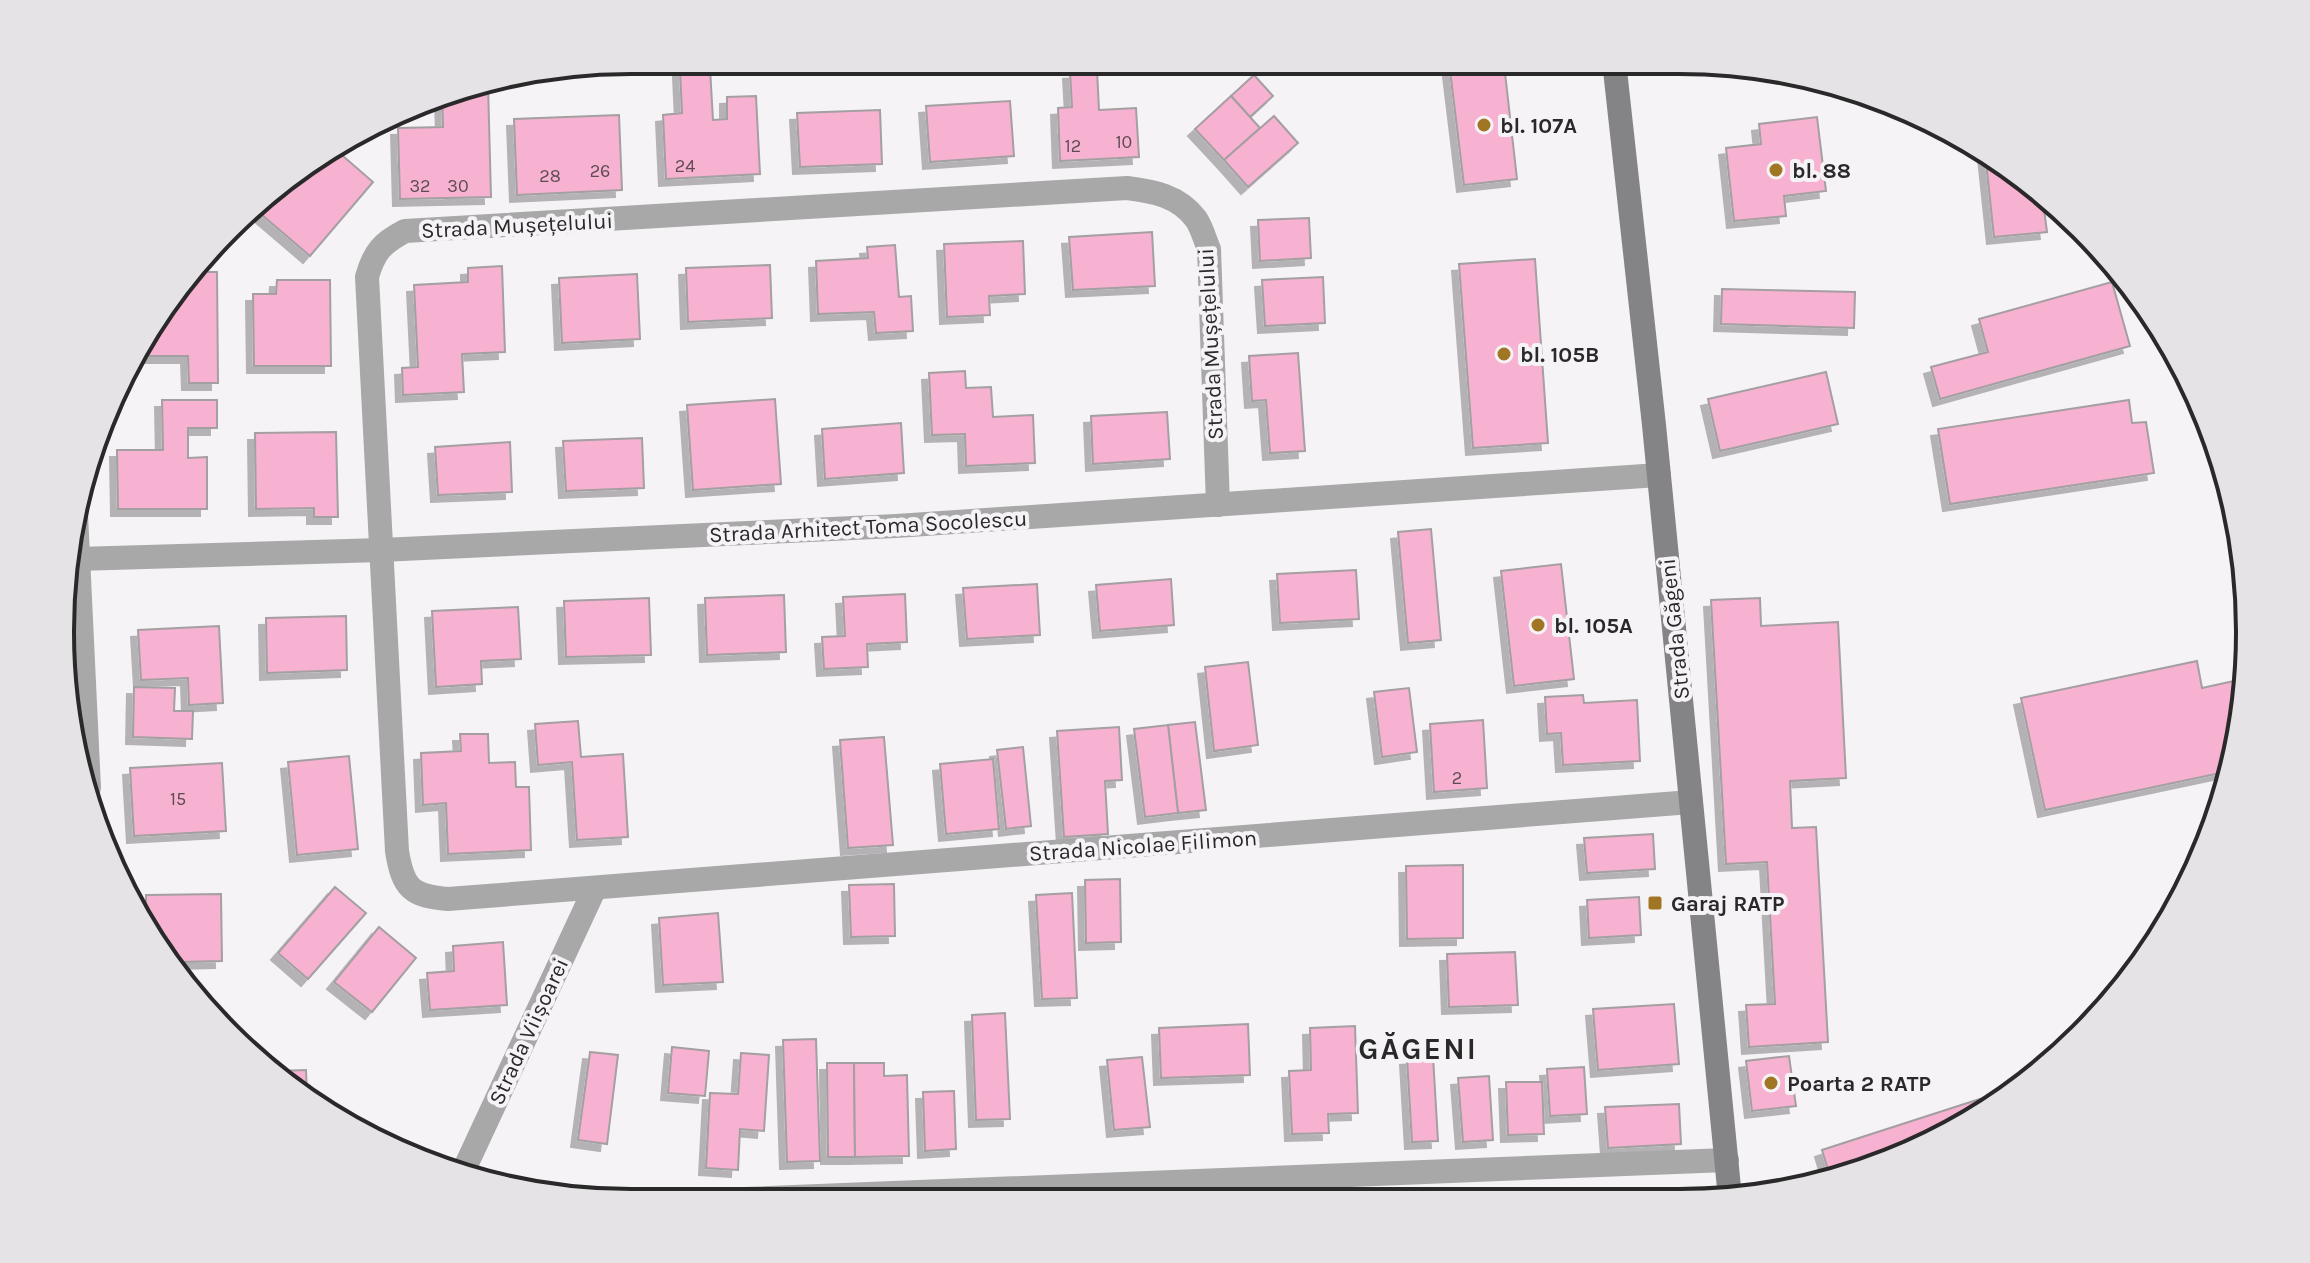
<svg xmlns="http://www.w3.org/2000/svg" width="2310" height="1263" font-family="Karla,sans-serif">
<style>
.building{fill:#f7b1d1;stroke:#a49fa1;stroke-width:2;filter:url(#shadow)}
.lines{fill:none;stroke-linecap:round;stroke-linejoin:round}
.street{stroke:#a8a8a9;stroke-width:24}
.secondary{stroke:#848385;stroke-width:24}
.poi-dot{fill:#a07625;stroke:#f6f3f6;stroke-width:3}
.labels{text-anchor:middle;stroke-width:8;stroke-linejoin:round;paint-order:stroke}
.number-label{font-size:18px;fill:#5d4b54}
.poi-label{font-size:22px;font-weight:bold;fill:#2a292a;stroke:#f6f3f6;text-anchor:start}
.street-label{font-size:22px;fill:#2a292a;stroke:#f6f3f6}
.district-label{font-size:30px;font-weight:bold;letter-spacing:2px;fill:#2a292a;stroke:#f6f3f6}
.rim{fill:none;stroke:#2a292a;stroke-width:4}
</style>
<defs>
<filter id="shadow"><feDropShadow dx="-7" dy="7" stdDeviation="0" flood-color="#0004"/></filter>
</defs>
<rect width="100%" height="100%" fill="#f6f3f6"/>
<!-- building -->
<g class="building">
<path d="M 1447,61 L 1505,61 L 1505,62 L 1448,67 Z"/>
<path d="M 1504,64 L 1517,179 L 1464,185 L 1450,70 Z"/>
<path d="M 710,68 L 713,120 L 727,119 L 727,97 L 756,96 L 760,174 L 666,179 L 663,115 L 682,113 L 680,70 Z"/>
<path d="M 1097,70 L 1099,110 L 1136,108 L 1139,157 L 1060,161 L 1058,108 L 1072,107 L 1070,72 Z"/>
<path d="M 1254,75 L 1273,96 L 1250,117 L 1231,96 Z"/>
<path d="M 488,84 L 491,197 L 400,199 L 398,128 L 443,127 L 442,93 Z"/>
<path d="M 1231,96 L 1260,128 L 1224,160 L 1195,129 Z"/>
<path d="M 1010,101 L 1014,156 L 930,162 L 926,106 Z"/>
<path d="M 880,110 L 882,164 L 800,167 L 797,113 Z"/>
<path d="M 619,115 L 622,190 L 517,195 L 514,119 Z"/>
<path d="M 1274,116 L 1298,143 L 1248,187 L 1224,160 Z"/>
<path d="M 1817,117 L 1826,191 L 1784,196 L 1786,216 L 1734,221 L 1726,148 L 1761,144 L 1759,124 Z"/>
<path d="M 336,150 L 373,182 L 310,256 L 255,209 L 283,178 L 294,173 L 302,180 L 320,159 Z"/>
<path d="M 1985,152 L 2042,193 L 2047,232 L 1994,237 Z"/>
<path d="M 1309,218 L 1311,258 L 1260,261 L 1258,220 Z"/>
<path d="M 1152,232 L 1155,286 L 1073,290 L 1069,237 Z"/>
<path d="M 1023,241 L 1025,294 L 989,296 L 990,315 L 947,317 L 944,244 Z"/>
<path d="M 895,245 L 899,297 L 911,296 L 913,331 L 876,333 L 874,312 L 818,314 L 816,261 L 868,258 L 867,247 Z"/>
<path d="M 1535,259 L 1548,443 L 1473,448 L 1459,264 Z"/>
<path d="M 770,265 L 772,318 L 688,322 L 686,268 Z"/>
<path d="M 502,266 L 505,352 L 462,354 L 464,392 L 403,395 L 402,368 L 418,367 L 414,285 L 468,282 L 468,268 Z"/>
<path d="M 196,272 L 217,272 L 218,383 L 189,383 L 188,356 L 137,356 L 156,314 Z"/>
<path d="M 637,274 L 640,339 L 562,343 L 559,278 Z"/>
<path d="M 1323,277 L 1325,323 L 1265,326 L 1262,280 Z"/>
<path d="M 277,280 L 330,280 L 331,366 L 254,366 L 253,294 L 276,294 Z"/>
<path d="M 2112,282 L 2130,346 L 1940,399 L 1931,367 L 1988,352 L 1979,319 Z"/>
<path d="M 1722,289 L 1855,292 L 1854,328 L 1721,324 Z"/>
<path d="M 1298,353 L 1305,451 L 1270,453 L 1266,400 L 1252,401 L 1249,356 Z"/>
<path d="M 965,371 L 966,388 L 991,387 L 993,417 L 1033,415 L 1035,463 L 966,466 L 965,434 L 932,435 L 929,373 Z"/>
<path d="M 1826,372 L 1838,424 L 1720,451 L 1708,399 Z"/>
<path d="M 775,399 L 781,484 L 693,490 L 687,405 Z"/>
<path d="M 162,400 L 217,400 L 217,428 L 188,428 L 188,458 L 207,457 L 207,509 L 118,509 L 117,450 L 163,450 Z"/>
<path d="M 2129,400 L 2132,423 L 2146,422 L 2154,473 L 1950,504 L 1938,429 Z"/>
<path d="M 1167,412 L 1170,459 L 1093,464 L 1091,416 Z"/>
<path d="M 901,423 L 904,473 L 825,479 L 822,429 Z"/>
<path d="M 336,432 L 338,517 L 314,517 L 314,508 L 256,509 L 255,433 Z"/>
<path d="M 642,438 L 644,488 L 566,491 L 563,441 Z"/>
<path d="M 510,442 L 512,492 L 438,495 L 435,447 Z"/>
<path d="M 1431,529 L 1441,640 L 1408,643 L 1398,532 Z"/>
<path d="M 1561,564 L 1574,679 L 1514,686 L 1501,571 Z"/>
<path d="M 1356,570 L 1359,619 L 1280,623 L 1277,574 Z"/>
<path d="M 1171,579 L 1174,625 L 1100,631 L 1096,585 Z"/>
<path d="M 1037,584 L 1040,635 L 967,639 L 963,588 Z"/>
<path d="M 905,594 L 907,642 L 867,644 L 868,667 L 824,669 L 822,637 L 845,636 L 843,597 Z"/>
<path d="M 784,595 L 786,652 L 707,655 L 705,598 Z"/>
<path d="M 649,598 L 651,655 L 566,657 L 564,601 Z"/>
<path d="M 1760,598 L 1761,626 L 1838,622 L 1846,778 L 1790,781 L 1792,828 L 1816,827 L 1828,1042 L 1749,1047 L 1746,1005 L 1775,1004 L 1767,862 L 1726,864 L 1711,600 Z"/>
<path d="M 518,607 L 521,659 L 481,661 L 482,684 L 436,687 L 432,611 Z"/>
<path d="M 346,616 L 347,670 L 267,673 L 266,618 Z"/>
<path d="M 219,626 L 223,703 L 189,705 L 188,678 L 141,680 L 138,630 Z"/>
<path d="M 2197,661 L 2202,688 L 2243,679 L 2245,706 L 2230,771 L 2045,810 L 2021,698 Z"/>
<path d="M 1248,662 L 1258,745 L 1214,751 L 1205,667 Z"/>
<path d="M 134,687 L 175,688 L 174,711 L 193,711 L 192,739 L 133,737 Z"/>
<path d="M 1409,688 L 1417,752 L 1382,757 L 1374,692 Z"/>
<path d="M 1583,695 L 1584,703 L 1637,700 L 1640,761 L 1563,765 L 1561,733 L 1547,734 L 1545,697 Z"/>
<path d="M 1483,720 L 1487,788 L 1434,792 L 1430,724 Z"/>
<path d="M 578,721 L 581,757 L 623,754 L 628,837 L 577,840 L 572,762 L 538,765 L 535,724 Z"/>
<path d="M 1195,722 L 1206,810 L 1178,813 L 1168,725 Z"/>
<path d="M 1168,725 L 1178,813 L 1145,817 L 1134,729 Z"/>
<path d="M 1119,727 L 1122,780 L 1105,781 L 1108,834 L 1064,837 L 1057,731 Z"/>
<path d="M 460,734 L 488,734 L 489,763 L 515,762 L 516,787 L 529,787 L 531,850 L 448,854 L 446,803 L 423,805 L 421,753 L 461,751 Z"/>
<path d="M 884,737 L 893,845 L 848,848 L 840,740 Z"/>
<path d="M 1023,747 L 1031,826 L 1006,829 L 997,750 Z"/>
<path d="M 349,756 L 358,849 L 297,855 L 288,762 Z"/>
<path d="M 993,759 L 999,829 L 946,834 L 940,764 Z"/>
<path d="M 222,763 L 226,831 L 134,836 L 130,768 Z"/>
<path d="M 1653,834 L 1655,869 L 1587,873 L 1584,838 Z"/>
<path d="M 1463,865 L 1463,938 L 1407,939 L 1406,866 Z"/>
<path d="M 1120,879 L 1121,942 L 1086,943 L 1085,880 Z"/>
<path d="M 894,884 L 895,936 L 851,937 L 849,885 Z"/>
<path d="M 335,887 L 366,913 L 308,979 L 278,953 Z"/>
<path d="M 1072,893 L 1077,998 L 1042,999 L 1036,895 Z"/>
<path d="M 221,894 L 222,961 L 181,962 L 181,973 L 180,973 L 146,919 L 146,895 Z"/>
<path d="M 1639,897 L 1641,935 L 1589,938 L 1587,900 Z"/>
<path d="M 718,913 L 723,982 L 663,985 L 659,918 Z"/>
<path d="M 379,927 L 416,958 L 372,1012 L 334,982 Z"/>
<path d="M 503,942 L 507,1005 L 430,1010 L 427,973 L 454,971 L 453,946 Z"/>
<path d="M 1515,952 L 1518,1005 L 1449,1007 L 1447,954 Z"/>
<path d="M 1674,1004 L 1679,1064 L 1598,1070 L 1593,1009 Z"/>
<path d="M 1005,1013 L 1010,1119 L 976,1120 L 972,1015 Z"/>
<path d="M 1248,1024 L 1250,1075 L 1161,1078 L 1159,1028 Z"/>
<path d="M 1355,1026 L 1358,1113 L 1328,1114 L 1329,1133 L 1292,1134 L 1289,1071 L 1311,1070 L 1310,1028 Z"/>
<path d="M 816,1039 L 820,1161 L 787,1162 L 783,1040 Z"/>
<path d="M 672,1047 L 709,1051 L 705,1096 L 668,1093 Z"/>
<path d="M 590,1052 L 618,1055 L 607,1144 L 578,1140 Z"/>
<path d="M 741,1053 L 769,1055 L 764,1131 L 740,1129 L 738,1170 L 706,1168 L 710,1093 L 738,1094 Z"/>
<path d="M 1433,1056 L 1438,1141 L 1412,1142 L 1407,1058 Z"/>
<path d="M 1789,1056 L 1796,1106 L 1752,1111 L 1746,1061 Z"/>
<path d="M 1142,1057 L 1150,1127 L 1114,1130 L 1107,1060 Z"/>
<path d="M 827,1063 L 854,1063 L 855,1157 L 828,1157 Z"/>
<path d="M 854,1063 L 884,1063 L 884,1076 L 907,1075 L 909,1156 L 855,1157 Z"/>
<path d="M 1584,1067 L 1587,1114 L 1550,1116 L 1547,1069 Z"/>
<path d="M 306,1070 L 307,1095 L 278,1071 Z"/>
<path d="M 1489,1076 L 1493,1140 L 1463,1142 L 1458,1078 Z"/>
<path d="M 1506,1082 L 1542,1082 L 1544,1134 L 1508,1135 Z"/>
<path d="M 2020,1086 L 1996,1107 L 1863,1173 L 1831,1180 L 1822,1150 Z"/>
<path d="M 954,1091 L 956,1149 L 925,1151 L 923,1092 Z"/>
<path d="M 1679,1104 L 1681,1144 L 1608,1148 L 1605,1107 Z"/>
</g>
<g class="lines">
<!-- street -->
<g class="street">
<path d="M 1218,505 L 1209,249 C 1205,240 1202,228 1196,219 C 1179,196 1153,191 1127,188 L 405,231 C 382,243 374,252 367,277 L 397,851 C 403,888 411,896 448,899 L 1691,802"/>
<path d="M 76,514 L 89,788"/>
<path d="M 77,559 L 381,550 L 896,526 L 1659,475"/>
<path d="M 462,1174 L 595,888"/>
<path d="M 693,1201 L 1727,1160"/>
</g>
<!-- secondary -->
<path class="secondary" d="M 1614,61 L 1654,425 L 1730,1198"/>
</g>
<!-- markers -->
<g class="poi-dot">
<circle cx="1484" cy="125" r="8"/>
<circle cx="1776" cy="170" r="8"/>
<circle cx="1504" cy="354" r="8"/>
<circle cx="1538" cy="625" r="8"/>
<rect x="1647" y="895" width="16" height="16" rx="4"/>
<circle cx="1771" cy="1083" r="8"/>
</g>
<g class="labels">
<!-- number labels -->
<g class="number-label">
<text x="1124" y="148">10</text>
<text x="1073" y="152">12</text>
<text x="685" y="172">24</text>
<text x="600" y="177">26</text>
<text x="550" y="182">28</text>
<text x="420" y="192">32</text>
<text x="458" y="192">30</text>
<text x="1457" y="784">2</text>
<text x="178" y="805">15</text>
</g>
<!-- poi labels -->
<g class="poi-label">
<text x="1500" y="133">bl. 107A</text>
<text x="1792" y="178">bl. 88</text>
<text x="1520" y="362">bl. 105B</text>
<text x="1554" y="633">bl. 105A</text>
<text x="1671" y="911">Garaj RATP</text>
<text x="1787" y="1091">Poarta 2 RATP</text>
</g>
<!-- street labels -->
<g class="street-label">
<text transform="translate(517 225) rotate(-3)" y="8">Strada Mușețelului</text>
<text transform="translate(1210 344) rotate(-93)" y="8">Strada Mușețelului</text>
<text transform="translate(868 526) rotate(-3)" y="8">Strada Arhitect Toma Socolescu</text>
<text transform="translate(1674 629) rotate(-96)" y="8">Strada Găgeni</text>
<text transform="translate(1143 845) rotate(-4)" y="8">Strada Nicolae Filimon</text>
<text transform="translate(528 1031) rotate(-65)" y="8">Strada Viișoarei</text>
</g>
<!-- district labels -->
<g class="district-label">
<text x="1418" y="1059">GĂGENI</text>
</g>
</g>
<!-- crop -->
<path d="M0 0H2310V1263H0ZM631 74H1679A557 557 0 0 1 2236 631V632A557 557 0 0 1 1679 1189H631A557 557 0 0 1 74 632V631A557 557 0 0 1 631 74Z" fill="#e6e3e6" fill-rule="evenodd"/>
<path class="rim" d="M631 74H1679A557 557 0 0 1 2236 631V632A557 557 0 0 1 1679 1189H631A557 557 0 0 1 74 632V631A557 557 0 0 1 631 74Z"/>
</svg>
